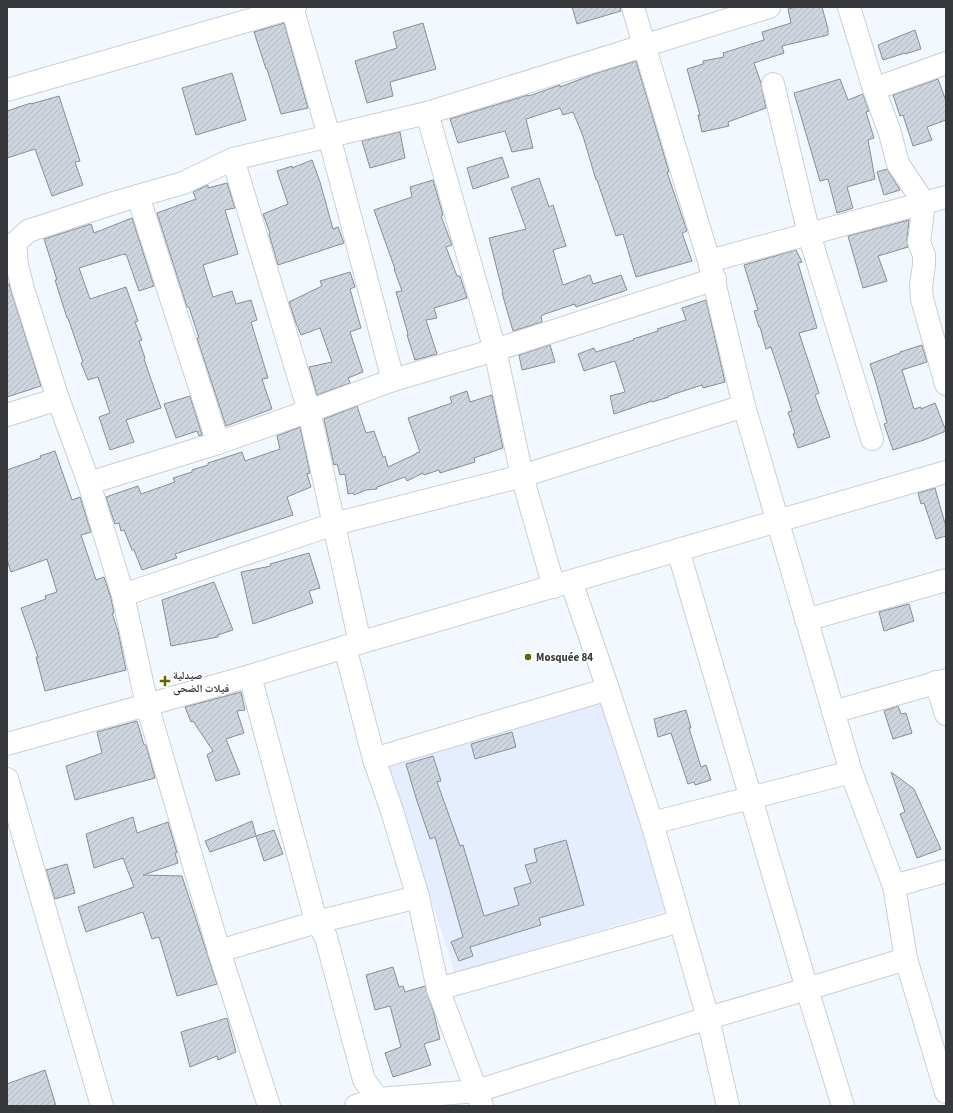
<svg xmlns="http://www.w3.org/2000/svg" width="953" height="1113" font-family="'Source Sans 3','Noto Naskh Arabic',sans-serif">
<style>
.built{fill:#e4eefe}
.building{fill:url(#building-hatch);stroke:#898e96}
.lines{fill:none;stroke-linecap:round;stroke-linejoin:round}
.minor-casing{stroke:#c9cfd8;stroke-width:24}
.secondary-casing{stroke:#c9cfd8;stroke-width:24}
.minor{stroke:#fff;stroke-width:22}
.secondary{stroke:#fff;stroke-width:22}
.poi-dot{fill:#636500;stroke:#fff;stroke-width:1.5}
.labels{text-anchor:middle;stroke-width:3.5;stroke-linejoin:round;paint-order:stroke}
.poi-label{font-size:11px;font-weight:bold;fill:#36383c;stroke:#fff;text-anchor:start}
</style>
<defs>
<pattern id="building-hatch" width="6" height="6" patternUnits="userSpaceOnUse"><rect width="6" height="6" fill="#cfd5de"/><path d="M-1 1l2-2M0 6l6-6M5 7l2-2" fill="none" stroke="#b2b8bf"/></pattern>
</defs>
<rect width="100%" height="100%" fill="#f3f8ff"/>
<!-- built -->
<path class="built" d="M 602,699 L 669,910 L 455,973 L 386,761 Z"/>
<!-- building -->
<g class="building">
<path d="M 572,7 L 620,7 L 621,11 L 577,24 Z"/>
<path d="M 796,7 L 822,7 L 828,29 L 828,35 L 782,46 L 784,53 L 754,63 L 761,83 L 766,108 L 728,122 L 729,126 L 702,132 L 698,115 L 700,115 L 687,69 L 703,64 L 703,61 L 724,57 L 723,53 L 764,40 L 762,32 L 791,23 L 788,9 Z"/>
<path d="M 284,23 L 308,108 L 281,114 L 267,69 L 266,69 L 254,32 Z"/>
<path d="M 423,23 L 436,69 L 390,82 L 393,96 L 367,103 L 355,61 L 397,48 L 393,32 Z"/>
<path d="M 915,30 L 921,49 L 905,54 L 905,53 L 883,60 L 878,45 Z"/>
<path d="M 636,61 L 669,172 L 667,172 L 687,231 L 682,233 L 692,261 L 636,277 L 623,234 L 616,236 L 597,180 L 596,180 L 583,136 L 573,112 L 563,115 L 560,108 L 526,119 L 533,148 L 512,152 L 505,131 L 458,143 L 450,119 L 528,95 L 529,96 L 560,85 L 560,87 L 594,74 Z"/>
<path d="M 232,73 L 246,120 L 196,135 L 182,88 Z"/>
<path d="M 840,79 L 848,100 L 863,94 L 869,111 L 866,112 L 874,138 L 868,140 L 875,179 L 847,187 L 853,208 L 837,213 L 828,179 L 820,181 L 794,93 Z"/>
<path d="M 938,79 L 946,101 L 946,120 L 927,127 L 932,140 L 913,146 L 903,115 L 900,116 L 893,95 Z"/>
<path d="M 59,96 L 80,161 L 75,162 L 83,185 L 52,196 L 35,149 L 7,158 L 7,111 L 31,103 L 31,104 Z"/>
<path d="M 400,132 L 405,158 L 370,168 L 362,141 Z"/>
<path d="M 502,157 L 509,177 L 473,189 L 467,168 Z"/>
<path d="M 312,160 L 320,182 L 333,229 L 338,227 L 344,243 L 278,265 L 269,234 L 270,233 L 263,214 L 288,204 L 277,171 L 292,166 L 292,168 Z"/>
<path d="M 887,169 L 900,190 L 884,195 L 877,172 Z"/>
<path d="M 539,178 L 549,207 L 553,205 L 566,246 L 553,250 L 563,285 L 590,275 L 593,284 L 621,275 L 627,290 L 576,307 L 575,304 L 545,314 L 541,316 L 542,322 L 513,331 L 502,293 L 503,293 L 489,238 L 526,229 L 511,188 Z"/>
<path d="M 433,180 L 443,215 L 441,216 L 452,245 L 446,247 L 457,276 L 460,276 L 467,298 L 434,308 L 437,318 L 426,320 L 437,354 L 415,360 L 407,335 L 408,334 L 396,292 L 402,291 L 394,269 L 395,269 L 374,210 L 412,197 L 410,187 Z"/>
<path d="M 227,183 L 235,208 L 225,210 L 238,254 L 203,265 L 213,297 L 232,291 L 236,304 L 251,300 L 257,320 L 251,322 L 268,378 L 262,379 L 272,409 L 226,426 L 197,338 L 199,338 L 189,307 L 187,307 L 157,213 L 196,199 L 193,192 L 208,185 L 208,188 Z"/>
<path d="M 132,218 L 154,286 L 139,291 L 126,254 L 124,255 L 124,254 L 79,268 L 90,299 L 126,287 L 138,321 L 135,322 L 142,340 L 139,341 L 145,358 L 144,359 L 161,408 L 126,420 L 134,442 L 110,450 L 99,417 L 110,413 L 98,377 L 88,380 L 81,363 L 83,362 L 68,318 L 67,318 L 55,280 L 57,280 L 44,239 L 91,224 L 94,233 Z"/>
<path d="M 909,220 L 907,240 L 908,247 L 878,256 L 887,281 L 863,288 L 848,236 Z"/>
<path d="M 796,250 L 802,262 L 798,263 L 817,328 L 799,333 L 819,393 L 815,395 L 830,437 L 798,448 L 793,434 L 795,433 L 788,412 L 792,411 L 771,347 L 766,349 L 760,327 L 759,327 L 754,311 L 758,310 L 744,265 Z"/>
<path d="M 350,272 L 355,287 L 350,289 L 361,328 L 350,332 L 363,372 L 348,378 L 350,383 L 317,395 L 309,367 L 332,362 L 320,328 L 301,335 L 296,323 L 289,302 L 322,286 L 320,281 Z"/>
<path d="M 7,284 L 9,284 L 41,386 L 7,397 Z"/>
<path d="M 706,300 L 725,382 L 703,388 L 702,385 L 668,396 L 669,397 L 652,402 L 652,401 L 614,414 L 610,396 L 625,392 L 615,361 L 584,371 L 578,354 L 594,348 L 596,352 L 634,340 L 633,339 L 658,331 L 657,329 L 686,320 L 682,308 Z"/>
<path d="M 550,345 L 555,362 L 522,370 L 519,355 Z"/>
<path d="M 922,345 L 927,362 L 902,370 L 914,409 L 921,407 L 921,409 L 935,403 L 946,431 L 924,440 L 893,450 L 884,424 L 887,423 L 876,383 L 870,364 L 900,353 L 900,352 Z"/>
<path d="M 467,391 L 470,402 L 492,395 L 503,448 L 474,458 L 475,462 L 440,473 L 439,470 L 424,475 L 423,473 L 407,481 L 405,477 L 377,487 L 377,489 L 366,490 L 354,495 L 353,493 L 348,494 L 345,474 L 340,475 L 337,464 L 334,465 L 324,419 L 357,406 L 366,433 L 374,431 L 383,457 L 385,456 L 388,467 L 416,454 L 416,453 L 420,452 L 408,418 L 452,403 L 450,397 Z"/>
<path d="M 190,396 L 202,435 L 199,436 L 197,431 L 176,438 L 164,404 Z"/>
<path d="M 300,427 L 310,473 L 307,474 L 311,487 L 287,497 L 293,515 L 175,554 L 177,558 L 142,570 L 134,550 L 132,550 L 124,530 L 121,531 L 119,523 L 115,524 L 106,497 L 138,486 L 141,494 L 175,482 L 173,478 L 192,472 L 192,470 L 208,465 L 208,463 L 242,452 L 245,461 L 280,449 L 277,436 Z"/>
<path d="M 55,451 L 72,500 L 80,497 L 91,532 L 81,535 L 96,580 L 104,577 L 111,598 L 114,613 L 112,613 L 118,631 L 126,670 L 45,691 L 36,657 L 38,657 L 21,608 L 46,599 L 45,596 L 57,592 L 47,559 L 11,572 L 7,560 L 7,470 L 41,458 L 40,456 Z"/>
<path d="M 935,488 L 946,527 L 946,536 L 936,539 L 924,503 L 921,504 L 918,493 Z"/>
<path d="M 309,553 L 320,588 L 309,591 L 313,603 L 253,624 L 241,572 L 271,566 L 270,564 Z"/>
<path d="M 214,582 L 233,630 L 218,635 L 218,637 L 171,646 L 162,600 Z"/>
<path d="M 909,604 L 914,621 L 884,631 L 879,612 Z"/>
<path d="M 241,692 L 245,710 L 237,711 L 244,733 L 226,739 L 240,774 L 216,781 L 207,755 L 213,751 L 193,721 L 191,722 L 185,707 Z"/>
<path d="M 898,706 L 901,714 L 906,713 L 912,733 L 893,739 L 884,711 Z"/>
<path d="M 686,710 L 691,728 L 689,728 L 701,767 L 706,765 L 711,780 L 695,785 L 694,782 L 688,784 L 671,733 L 658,737 L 654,719 Z"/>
<path d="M 137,721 L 144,745 L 146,745 L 155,778 L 75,800 L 66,766 L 102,753 L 97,732 Z"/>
<path d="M 512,732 L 516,747 L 475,759 L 471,744 Z"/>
<path d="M 433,756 L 441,781 L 437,782 L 460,846 L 463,845 L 484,916 L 519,905 L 514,888 L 531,883 L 525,865 L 537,862 L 534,849 L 566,840 L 584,905 L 539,918 L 541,925 L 470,947 L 473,956 L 459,961 L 451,942 L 463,937 L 435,837 L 430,839 L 416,798 L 406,764 Z"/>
<path d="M 891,772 L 914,789 L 941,849 L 917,858 L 908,834 L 900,814 L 905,812 Z"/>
<path d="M 133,817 L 137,833 L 168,822 L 177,853 L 175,853 L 178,863 L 143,875 L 182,876 L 217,984 L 177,996 L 159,937 L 152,939 L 143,912 L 86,932 L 78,907 L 134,887 L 123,858 L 94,868 L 86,834 Z"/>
<path d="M 252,821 L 256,836 L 210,852 L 205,841 Z"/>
<path d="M 274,830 L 283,854 L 264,861 L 256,836 Z"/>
<path d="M 67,864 L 75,893 L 55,899 L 46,870 Z"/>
<path d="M 393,967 L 399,987 L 403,986 L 405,992 L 425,986 L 433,1010 L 440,1039 L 424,1044 L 431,1065 L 393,1077 L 385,1053 L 401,1047 L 390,1006 L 375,1010 L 366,975 Z"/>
<path d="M 227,1018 L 236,1052 L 218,1060 L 217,1056 L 190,1067 L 181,1032 Z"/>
<path d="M 45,1070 L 56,1106 L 7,1106 L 7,1084 Z"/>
</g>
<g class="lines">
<defs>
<g id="minor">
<path d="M 292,7 L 329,136 L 393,380"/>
<path d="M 633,7 L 644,45 L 709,261 L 744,406 L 851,772 L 894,886 L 906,959 L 946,1092"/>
<path d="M 849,7 L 874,89 L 890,133 L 898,164 L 924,203 L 919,242 L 924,255 L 924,265 L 921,285 L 922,299 L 946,384"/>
<path d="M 773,84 L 809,234 L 872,439"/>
<path d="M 874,89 L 946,63"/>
<path d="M 7,90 L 295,7"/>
<path d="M 427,113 L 495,350 L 522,476 L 554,587"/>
<path d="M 233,159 L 309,411 L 360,643"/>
<path d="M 138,196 L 218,443"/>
<path d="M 709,261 L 809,234 L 946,197"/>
<path d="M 7,415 L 58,399"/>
<path d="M 89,483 L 218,443 L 309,411 L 393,380 L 495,350 L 715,279"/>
<path d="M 678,550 L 807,989 L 843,1106"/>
<path d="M 571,581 L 608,689 L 652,823 L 708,1018 L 728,1106"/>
<path d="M 123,595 L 334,524 L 522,476 L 744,406"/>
<path d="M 806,620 L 946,580"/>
<path d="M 345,647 L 374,759 L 392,811 L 418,897 L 438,989 L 482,1106"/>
<path d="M 250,676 L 313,910 L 317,922 L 326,937 L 364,1080 L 378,1099 L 379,1106"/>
<path d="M 936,682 L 946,714"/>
<path d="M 833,712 L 946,680"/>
<path d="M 7,744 L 250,676 L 345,647 L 946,472"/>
<path d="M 374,759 L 608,689"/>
<path d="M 652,823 L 851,772"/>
<path d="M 894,886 L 946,871"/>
<path d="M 219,951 L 317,922 L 418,897"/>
<path d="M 438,989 L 670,924 L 679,921"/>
<path d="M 269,1106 L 219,951 L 147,705 L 123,595 L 89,483 L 58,399 L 23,289 L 17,265 L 15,243 L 28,231 L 117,202 L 183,183 L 233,159 L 427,113 L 769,7"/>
<path d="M 356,1106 L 378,1099 L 477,1091 L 708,1018 L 807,989 L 906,959"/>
</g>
<path id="secondary" d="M 7,779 L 102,1106"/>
</defs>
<!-- minor casing -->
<use href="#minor" class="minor-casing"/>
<!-- secondary casing -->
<use href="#secondary" class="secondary-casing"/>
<!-- minor -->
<use href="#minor" class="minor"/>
<!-- secondary -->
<use href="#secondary" class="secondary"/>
</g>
<!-- markers -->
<g class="poi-dot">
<circle cx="528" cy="657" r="4"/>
<path d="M163 675h4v4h4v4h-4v4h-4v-4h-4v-4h4z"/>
</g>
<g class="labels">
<!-- poi labels -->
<g class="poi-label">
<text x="536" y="661">Mosquée 84</text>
<text x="173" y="679">صيدلية<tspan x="173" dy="13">فيلات الضحى</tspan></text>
</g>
</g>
<!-- border -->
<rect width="953" height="1113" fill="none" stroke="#36383c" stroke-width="16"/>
</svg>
